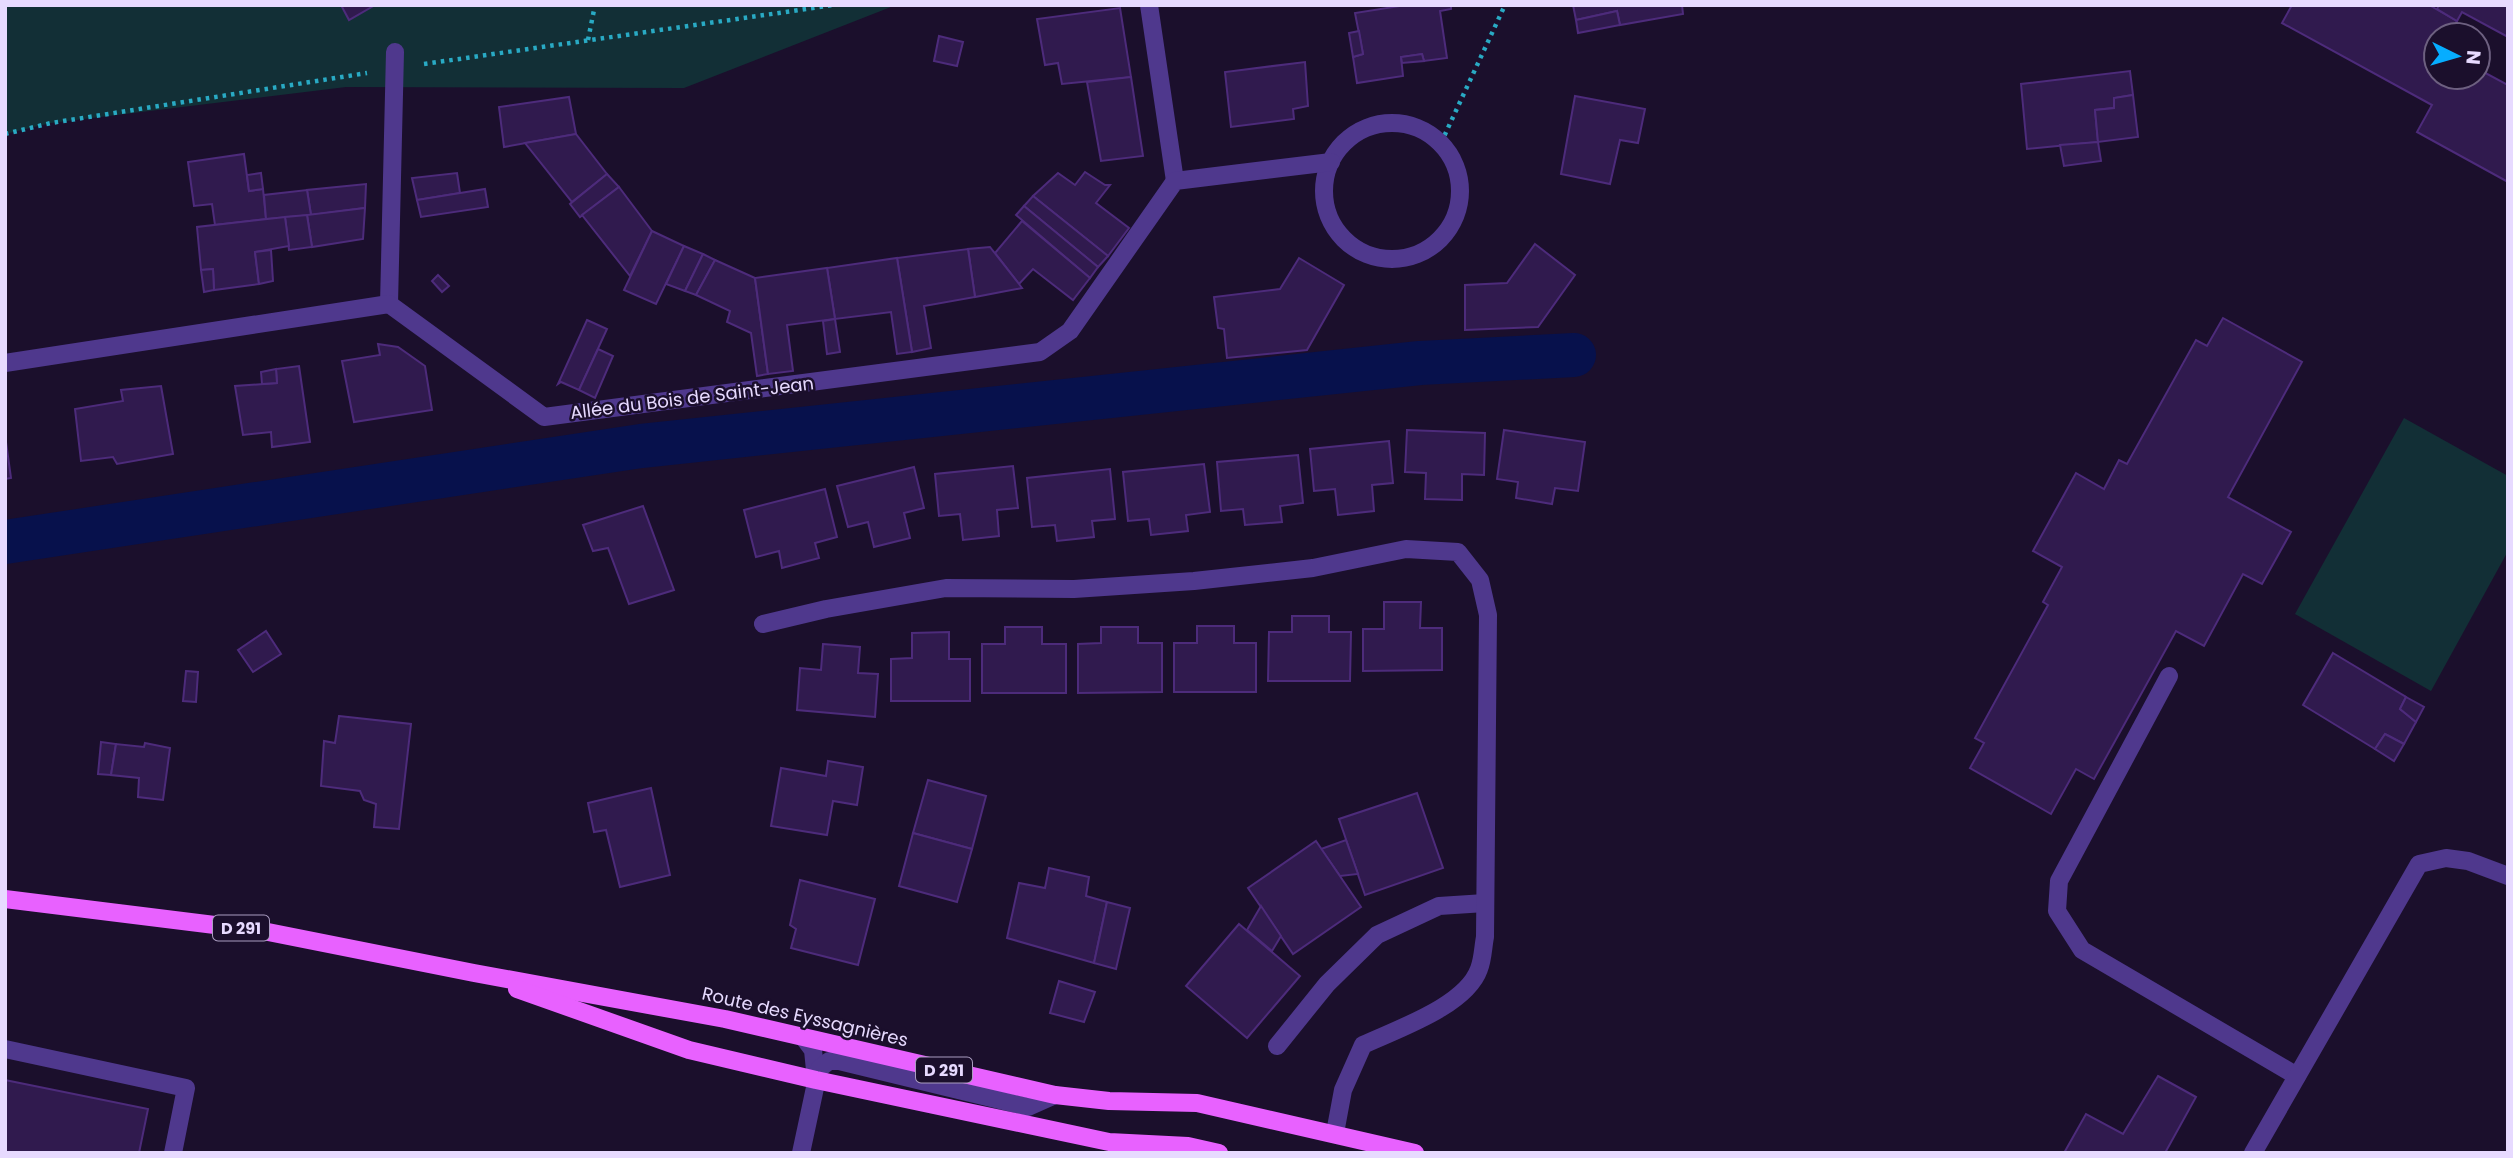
<svg xmlns="http://www.w3.org/2000/svg" width="2513" height="1158" font-family="Poppins,sans-serif">
<style>
.green{fill:#122f36}
.lines{fill:none;stroke-linecap:round;stroke-linejoin:round}
.canal{stroke:#07114c;stroke-width:44}
.building{fill:#301a4e;stroke:#4d2b7b;stroke-width:2}
.path{stroke:#29aac4;stroke-width:4.5;stroke-dasharray:3.5 5;stroke-linecap:butt}
.lane{stroke:#4f388d;stroke-width:18}
.street{stroke:#4f388d;stroke-width:18}
.primary{stroke:#e861ff;stroke-width:18}
.labels{text-anchor:middle;stroke-width:5;stroke-linejoin:round;paint-order:stroke}
.shield{fill:#1b0f2c;stroke:#aa9dc0;stroke-width:2}
.shield-label{font-size:16px;font-weight:bold;fill:#e7daff}
.street-label{font-size:18px;fill:#e7daff;stroke:#1b0f2c}
</style>
<rect width="100%" height="100%" fill="#1b0f2c"/>
<!-- green -->
<g class="green">
<path d="M 5,5 L 896,5 L 684,88 L 346,87 L 51,123 L 5,134 Z"/>
<path d="M 2404,418 L 2508,476 L 2508,551 L 2431,691 L 2295,614 Z"/>
</g>
<g class="lines">
<!-- canal -->
<path class="canal" d="M 5,542 L 641,446 L 1420,363 L 1574,355"/>
</g>
<!-- building -->
<g class="building">
<path d="M 341,5 L 375,5 L 349,20 Z"/>
<path d="M 1406,5 L 1451,5 L 1451,9 L 1440,11 L 1447,58 L 1424,61 L 1422,54 L 1401,57 L 1403,76 L 1357,83 L 1353,57 L 1363,54 L 1355,13 Z"/>
<path d="M 1573,5 L 1682,5 L 1683,14 L 1620,25 L 1617,11 L 1576,20 Z"/>
<path d="M 2292,5 L 2429,5 L 2457,21 L 2449,35 L 2436,35 L 2436,77 L 2478,77 L 2478,69 L 2508,85 L 2508,182 L 2417,132 L 2432,105 L 2282,23 Z"/>
<path d="M 2439,5 L 2505,5 L 2508,7 L 2508,37 L 2462,12 L 2457,21 L 2437,9 Z"/>
<path d="M 1120,8 L 1131,77 L 1062,84 L 1058,63 L 1045,65 L 1037,19 Z"/>
<path d="M 1617,11 L 1620,25 L 1578,33 L 1576,20 Z"/>
<path d="M 1359,31 L 1363,54 L 1353,57 L 1349,33 Z"/>
<path d="M 939,36 L 963,42 L 957,66 L 934,61 Z"/>
<path d="M 1422,54 L 1424,61 L 1402,63 L 1401,57 Z"/>
<path d="M 1305,62 L 1308,106 L 1293,109 L 1294,119 L 1231,127 L 1225,72 Z"/>
<path d="M 2130,71 L 2133,95 L 2114,98 L 2114,108 L 2095,110 L 2098,142 L 2027,149 L 2021,84 Z"/>
<path d="M 1131,77 L 1143,156 L 1101,161 L 1087,82 Z"/>
<path d="M 2133,95 L 2138,137 L 2098,142 L 2095,110 L 2114,108 L 2114,98 Z"/>
<path d="M 1575,96 L 1645,109 L 1638,143 L 1620,140 L 1610,184 L 1561,174 Z"/>
<path d="M 569,97 L 576,134 L 504,147 L 499,107 Z"/>
<path d="M 576,134 L 607,174 L 572,202 L 525,143 Z"/>
<path d="M 2098,142 L 2101,161 L 2064,166 L 2060,145 Z"/>
<path d="M 244,154 L 249,191 L 263,189 L 266,219 L 215,225 L 212,204 L 194,206 L 188,162 Z"/>
<path d="M 1085,172 L 1105,185 L 1110,185 L 1096,203 L 1129,228 L 1108,256 L 1033,196 L 1058,173 L 1075,185 Z"/>
<path d="M 261,173 L 263,189 L 249,191 L 247,175 Z"/>
<path d="M 457,173 L 460,193 L 417,200 L 412,178 Z"/>
<path d="M 607,174 L 619,187 L 580,217 L 570,204 Z"/>
<path d="M 366,184 L 365,208 L 311,215 L 307,190 Z"/>
<path d="M 619,187 L 652,231 L 630,276 L 582,215 Z"/>
<path d="M 485,189 L 488,207 L 421,217 L 417,200 Z"/>
<path d="M 307,190 L 311,215 L 266,219 L 264,195 Z"/>
<path d="M 1033,196 L 1108,256 L 1098,267 L 1024,206 Z"/>
<path d="M 1024,206 L 1098,267 L 1090,278 L 1016,215 Z"/>
<path d="M 365,208 L 363,239 L 312,247 L 307,215 Z"/>
<path d="M 307,215 L 312,247 L 289,250 L 285,217 Z"/>
<path d="M 285,217 L 289,246 L 255,252 L 259,284 L 214,290 L 213,269 L 201,270 L 197,227 Z"/>
<path d="M 1022,221 L 1090,278 L 1073,300 L 1033,269 L 1019,284 L 995,253 Z"/>
<path d="M 652,231 L 684,246 L 656,304 L 624,290 Z"/>
<path d="M 1535,244 L 1575,275 L 1538,327 L 1465,330 L 1465,285 L 1507,283 Z"/>
<path d="M 684,246 L 703,254 L 685,291 L 666,284 Z"/>
<path d="M 990,247 L 1019,284 L 1022,288 L 975,297 L 968,249 Z"/>
<path d="M 968,249 L 975,297 L 924,306 L 931,348 L 912,352 L 897,258 Z"/>
<path d="M 271,250 L 273,281 L 259,284 L 255,252 Z"/>
<path d="M 703,254 L 715,260 L 696,295 L 685,291 Z"/>
<path d="M 897,258 L 912,352 L 897,354 L 891,312 L 835,319 L 827,268 Z"/>
<path d="M 1299,258 L 1344,285 L 1307,350 L 1227,358 L 1224,329 L 1218,328 L 1214,297 L 1280,289 Z"/>
<path d="M 715,260 L 755,278 L 768,374 L 757,376 L 751,333 L 727,322 L 730,311 L 696,295 Z"/>
<path d="M 827,268 L 835,319 L 787,325 L 793,371 L 768,374 L 755,278 Z"/>
<path d="M 213,269 L 214,290 L 204,292 L 201,270 Z"/>
<path d="M 438,275 L 449,286 L 442,292 L 432,281 Z"/>
<path d="M 2223,318 L 2302,362 L 2228,497 L 2291,532 L 2262,584 L 2243,574 L 2204,646 L 2176,631 L 2094,779 L 2076,769 L 2051,814 L 1970,768 L 1984,743 L 1975,738 L 2048,605 L 2043,602 L 2062,567 L 2033,551 L 2076,473 L 2104,489 L 2119,460 L 2127,464 L 2196,340 L 2207,346 Z"/>
<path d="M 835,319 L 840,352 L 827,354 L 823,321 Z"/>
<path d="M 587,320 L 607,329 L 579,390 L 561,382 L 558,384 Z"/>
<path d="M 378,344 L 398,347 L 425,366 L 432,410 L 354,422 L 342,361 L 380,355 Z"/>
<path d="M 598,349 L 613,356 L 595,398 L 579,390 Z"/>
<path d="M 299,366 L 310,442 L 272,447 L 271,432 L 243,435 L 235,386 L 277,383 L 276,369 Z"/>
<path d="M 276,369 L 277,383 L 262,384 L 261,372 Z"/>
<path d="M 161,386 L 173,454 L 117,464 L 113,457 L 81,461 L 75,409 L 123,401 L 121,390 Z"/>
<path d="M 1407,430 L 1485,433 L 1484,475 L 1462,474 L 1462,500 L 1425,499 L 1426,473 L 1405,472 Z"/>
<path d="M 1504,430 L 1585,442 L 1578,491 L 1555,488 L 1552,504 L 1516,498 L 1518,482 L 1497,479 Z"/>
<path d="M 5,435 L 11,478 L 5,479 Z"/>
<path d="M 1389,441 L 1393,483 L 1372,485 L 1374,511 L 1338,515 L 1335,489 L 1314,491 L 1310,449 Z"/>
<path d="M 1298,455 L 1303,503 L 1280,506 L 1282,522 L 1245,525 L 1243,509 L 1221,511 L 1217,462 Z"/>
<path d="M 1204,464 L 1210,512 L 1186,515 L 1188,531 L 1151,535 L 1149,519 L 1128,521 L 1123,472 Z"/>
<path d="M 1013,466 L 1018,508 L 997,510 L 999,536 L 963,540 L 960,514 L 939,516 L 935,474 Z"/>
<path d="M 914,467 L 924,508 L 904,513 L 910,538 L 874,547 L 868,522 L 848,527 L 837,486 Z"/>
<path d="M 1110,469 L 1115,519 L 1092,521 L 1094,537 L 1057,541 L 1055,525 L 1032,527 L 1027,478 Z"/>
<path d="M 825,489 L 837,537 L 815,543 L 819,558 L 782,568 L 779,551 L 756,557 L 744,510 Z"/>
<path d="M 643,506 L 674,590 L 629,604 L 608,548 L 593,551 L 583,525 Z"/>
<path d="M 1384,602 L 1421,602 L 1420,628 L 1442,628 L 1442,670 L 1363,671 L 1363,629 L 1384,629 Z"/>
<path d="M 1292,616 L 1329,616 L 1329,632 L 1351,632 L 1350,681 L 1268,681 L 1269,632 L 1292,632 Z"/>
<path d="M 1197,626 L 1234,626 L 1234,643 L 1256,643 L 1256,692 L 1174,692 L 1174,643 L 1197,643 Z"/>
<path d="M 1005,627 L 1042,627 L 1042,644 L 1066,644 L 1066,693 L 982,693 L 982,644 L 1005,644 Z"/>
<path d="M 1101,627 L 1138,627 L 1138,643 L 1162,643 L 1162,692 L 1078,693 L 1078,644 L 1101,643 Z"/>
<path d="M 266,631 L 281,654 L 253,672 L 238,650 Z"/>
<path d="M 949,632 L 949,659 L 970,659 L 970,701 L 891,701 L 891,659 L 912,658 L 912,633 Z"/>
<path d="M 823,644 L 860,647 L 858,673 L 878,674 L 875,717 L 797,710 L 800,668 L 821,670 Z"/>
<path d="M 2333,653 L 2406,697 L 2400,709 L 2416,722 L 2404,744 L 2385,734 L 2375,749 L 2303,705 Z"/>
<path d="M 186,671 L 198,672 L 196,702 L 183,701 Z"/>
<path d="M 2406,697 L 2424,707 L 2416,722 L 2400,709 Z"/>
<path d="M 339,716 L 411,724 L 399,829 L 374,827 L 376,804 L 364,800 L 360,791 L 321,786 L 324,741 L 335,743 Z"/>
<path d="M 2385,734 L 2404,744 L 2394,761 L 2375,749 Z"/>
<path d="M 101,742 L 116,744 L 111,775 L 98,774 Z"/>
<path d="M 145,743 L 170,748 L 163,800 L 138,797 L 139,778 L 111,775 L 116,744 L 144,747 Z"/>
<path d="M 828,761 L 863,767 L 857,805 L 833,801 L 827,835 L 771,826 L 781,768 L 826,776 Z"/>
<path d="M 928,780 L 986,796 L 972,849 L 913,833 Z"/>
<path d="M 651,788 L 670,875 L 620,887 L 606,830 L 594,832 L 588,803 Z"/>
<path d="M 1417,793 L 1443,868 L 1365,895 L 1339,819 Z"/>
<path d="M 913,833 L 972,849 L 957,902 L 899,886 Z"/>
<path d="M 1346,840 L 1358,874 L 1340,876 L 1321,849 Z"/>
<path d="M 1316,841 L 1361,907 L 1293,954 L 1248,888 Z"/>
<path d="M 1049,868 L 1089,877 L 1086,896 L 1107,902 L 1094,963 L 1007,938 L 1019,883 L 1045,888 Z"/>
<path d="M 800,880 L 875,899 L 858,965 L 791,948 L 796,929 L 790,925 Z"/>
<path d="M 1107,902 L 1130,908 L 1116,969 L 1094,963 Z"/>
<path d="M 1261,906 L 1281,936 L 1272,951 L 1247,930 Z"/>
<path d="M 1239,924 L 1300,976 L 1247,1038 L 1186,986 Z"/>
<path d="M 1059,981 L 1095,992 L 1084,1022 L 1050,1013 Z"/>
<path d="M 2158,1076 L 2196,1097 L 2165,1153 L 2064,1153 L 2086,1114 L 2123,1134 Z"/>
<path d="M 5,1080 L 148,1109 L 139,1153 L 5,1153 Z"/>
</g>
<g class="lines">
<!-- path -->
<g class="path">
<path d="M 588,40 L 595,5"/>
<path d="M 424,64 L 834,5"/>
<path d="M 5,134 L 51,123 L 367,73"/>
<path d="M 1441,143 L 1505,5"/>
</g>
<!-- lane -->
<g class="lane">
<path d="M 2169,676 L 2059,881 L 2057,911 L 2082,950 L 2297,1076"/>
<path d="M 804,1038 L 813,1050 L 816,1080"/>
<path d="M 1277,1046 L 1327,984 L 1377,935 L 1439,906 L 1485,903"/>
<path d="M 5,1049 L 186,1088 L 173,1153"/>
<path d="M 801,1153 L 819,1069 L 829,1061 L 839,1061 L 1028,1107 L 1055,1095"/>
<path d="M 2253,1153 L 2419,864 L 2446,858 L 2468,861 L 2508,876"/>
</g>
<!-- street -->
<g class="street">
<path d="M 1149,5 L 1175,181"/>
<circle cx="1392" cy="191" r="68"/>
<path d="M 389,304 L 395,52"/>
<path d="M 5,363 L 389,304 L 544,417 L 1040,352 L 1070,331 L 1175,181 L 1331,162"/>
<path d="M 763,624 L 826,609 L 946,588 L 1074,589 L 1194,581 L 1313,568 L 1406,549 L 1458,552 L 1480,580 L 1488,615 L 1485,937 C 1483,947 1483,959 1479,969 C 1466,1006 1397,1029 1363,1045 L 1343,1090 L 1335,1133"/>
</g>
<!-- primary -->
<g class="primary">
<path d="M 5,899 L 263,931 L 474,973 L 725,1019 L 1055,1095 L 1109,1101 L 1197,1103 L 1415,1153"/>
<path d="M 517,989 L 689,1050 L 816,1080 L 1109,1142 L 1188,1146 L 1219,1153"/>
</g>
</g>
<g class="labels">
<!-- shield labels -->
<g class="shield">
<rect x="213" y="915.5" width="56" height="25" rx="5"/>
<rect x="916" y="1057.5" width="56" height="25" rx="5"/>
</g>
<g class="shield-label">
<text x="241" y="934">D 291</text>
<text x="944" y="1076">D 291</text>
</g>
<!-- street labels -->
<g class="street-label">
<text transform="translate(692 398) rotate(-7)" y="6">Allée du Bois de Saint-Jean</text>
<text transform="translate(805 1017) rotate(13)" y="6">Route des Eyssagnières</text>
</g>
</g>
<!-- border -->
<rect width="2513" height="1158" fill="none" stroke="#e7daff" stroke-width="14"/>
<!-- north arrow -->
<g transform="translate(2457 56) rotate(95)"><circle r="33" fill="#1b0f2c" stroke="#6d6080" stroke-width="2"/>
<path d="M0-5L12 26L0 18L-12 26Z" fill="#06adff"/>
<text y="-10" font-size="19" font-weight="bold" text-anchor="middle" fill="#e7daff">N</text>
</g>
</svg>
